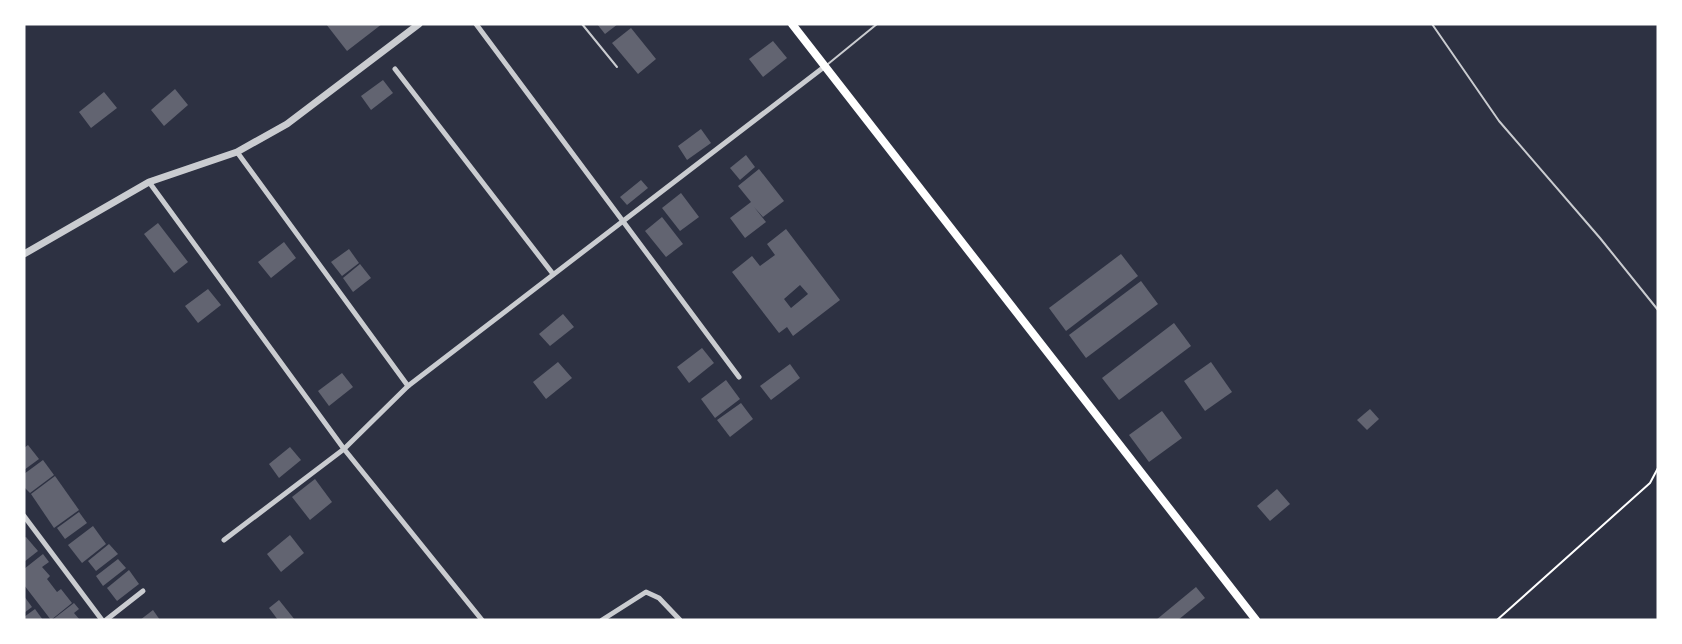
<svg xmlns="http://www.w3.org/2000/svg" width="1682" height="644" font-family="'Noto Sans',sans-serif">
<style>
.building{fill:#626471;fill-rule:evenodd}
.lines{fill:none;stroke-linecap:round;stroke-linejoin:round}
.path{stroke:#fff;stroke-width:2}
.service{stroke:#caccd0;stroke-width:2}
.minor{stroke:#caccd0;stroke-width:5}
.tertiary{stroke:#caccd0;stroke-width:7}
.secondary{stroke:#fff;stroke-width:8}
</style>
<rect width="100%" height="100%" fill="#2d3142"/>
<!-- building -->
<g class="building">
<path d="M 326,24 L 382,24 L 347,51 Z"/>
<path d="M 597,24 L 618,24 L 605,34 Z"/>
<path d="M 631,28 L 656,59 L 638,74 L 612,43 Z"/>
<path d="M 773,41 L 787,58 L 763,77 L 749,59 Z"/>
<path d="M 383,80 L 393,93 L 371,110 L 361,96 Z"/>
<path d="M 175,89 L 188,105 L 164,126 L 151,110 Z"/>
<path d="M 104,92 L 117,108 L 91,128 L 79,112 Z"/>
<path d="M 701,129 L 711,143 L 687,160 L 678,146 Z"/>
<path d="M 746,155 L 755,167 L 740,180 L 730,168 Z"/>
<path d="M 759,169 L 784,201 L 763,217 L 754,207 L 766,222 L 745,238 L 730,218 L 751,202 L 738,186 Z"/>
<path d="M 641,180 L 648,188 L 627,205 L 620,197 Z"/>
<path d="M 681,193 L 699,217 L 680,231 L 662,208 Z"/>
<path d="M 662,217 L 683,244 L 666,257 L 645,231 Z"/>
<path d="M 158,223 L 188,262 L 174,273 L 144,234 Z"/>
<path d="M 786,229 L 840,300 L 793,336 L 787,327 L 779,333 L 732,272 L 752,256 L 760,266 L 775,255 L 767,244 ZM 800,285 L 808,294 L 791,308 L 784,299 Z"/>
<path d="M 284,242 L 296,258 L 271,278 L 258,262 Z"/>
<path d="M 349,249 L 359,263 L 342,276 L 331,262 Z"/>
<path d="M 1121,254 L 1138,276 L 1066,331 L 1049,308 Z"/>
<path d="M 360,264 L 371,278 L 353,292 L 343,278 Z"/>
<path d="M 1141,281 L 1158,304 L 1086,358 L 1069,335 Z"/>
<path d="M 208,289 L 221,305 L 198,323 L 185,306 Z"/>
<path d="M 563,314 L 574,327 L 550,346 L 539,334 Z"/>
<path d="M 1174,323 L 1191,346 L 1119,400 L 1102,378 Z"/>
<path d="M 702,348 L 714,363 L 689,383 L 677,367 Z"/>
<path d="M 558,362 L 572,378 L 546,399 L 533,382 Z"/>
<path d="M 1211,362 L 1232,392 L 1205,411 L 1184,381 Z"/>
<path d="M 790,364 L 800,378 L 771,400 L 760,386 Z"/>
<path d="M 342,373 L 353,387 L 329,406 L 318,391 Z"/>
<path d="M 726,380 L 740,399 L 715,418 L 701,399 Z"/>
<path d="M 741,403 L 753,419 L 730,437 L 717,420 Z"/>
<path d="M 1370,409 L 1379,419 L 1367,430 L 1357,420 Z"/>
<path d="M 1162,411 L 1182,438 L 1149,462 L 1129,435 Z"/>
<path d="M 28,445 L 39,459 L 24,470 L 24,448 Z"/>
<path d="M 290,447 L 301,460 L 279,478 L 269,464 Z"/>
<path d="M 43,460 L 54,475 L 30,493 L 24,487 L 24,474 Z"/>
<path d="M 55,476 L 79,510 L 54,528 L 31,494 Z"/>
<path d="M 315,479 L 332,502 L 310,520 L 292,497 Z"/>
<path d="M 1277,489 L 1290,504 L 1270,521 L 1257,506 Z"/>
<path d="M 79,512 L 87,523 L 65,539 L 57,528 Z"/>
<path d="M 93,526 L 106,544 L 82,563 L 68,545 Z"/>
<path d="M 290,535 L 304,553 L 281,572 L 267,554 Z"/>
<path d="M 26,537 L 38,551 L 24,562 L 24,538 Z"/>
<path d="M 109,544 L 118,554 L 96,571 L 88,561 Z"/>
<path d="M 43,554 L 49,562 L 42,567 L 50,576 L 47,579 L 57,592 L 61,589 L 72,603 L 51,620 L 24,585 L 24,569 Z"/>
<path d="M 118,559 L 126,568 L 103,586 L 96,576 Z"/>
<path d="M 129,570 L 139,584 L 117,601 L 107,588 Z"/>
<path d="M 1196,587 L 1205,598 L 1178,620 L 1156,620 Z"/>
<path d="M 24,596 L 32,607 L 24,613 Z"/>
<path d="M 279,600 L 295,620 L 278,620 L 269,608 Z"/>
<path d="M 74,603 L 79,609 L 74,613 L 80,620 L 52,620 Z"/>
<path d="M 35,609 L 43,620 L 24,620 L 24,617 Z"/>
<path d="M 153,610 L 160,620 L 140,620 Z"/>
</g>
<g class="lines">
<!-- path -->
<path class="path" d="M 1497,620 L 1650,483 L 1658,468"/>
<!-- service -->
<g class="service">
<path d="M 582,24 L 617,67"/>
<path d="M 1432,24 L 1499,121 L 1600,238 L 1658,310"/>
<path d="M 828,64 L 877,24"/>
</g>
<!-- minor -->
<g class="minor">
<path d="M 476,24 L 739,377"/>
<path d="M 395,69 L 553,274"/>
<path d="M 237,152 L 408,386"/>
<path d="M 149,182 L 344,449 L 482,620"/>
<path d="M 24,516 L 102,620"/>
<path d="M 224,540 L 344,449 L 408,386 L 824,67"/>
<path d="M 106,620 L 143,591"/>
<path d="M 602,620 L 646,592 L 659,598 L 680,620"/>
</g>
<!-- tertiary -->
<path class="tertiary" d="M 24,254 L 149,182 L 237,152 L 287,124 L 419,24"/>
<!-- secondary -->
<path class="secondary" d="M 792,24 L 1256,620"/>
</g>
<!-- border -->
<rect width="1682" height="644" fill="none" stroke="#ffffff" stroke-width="51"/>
</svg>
